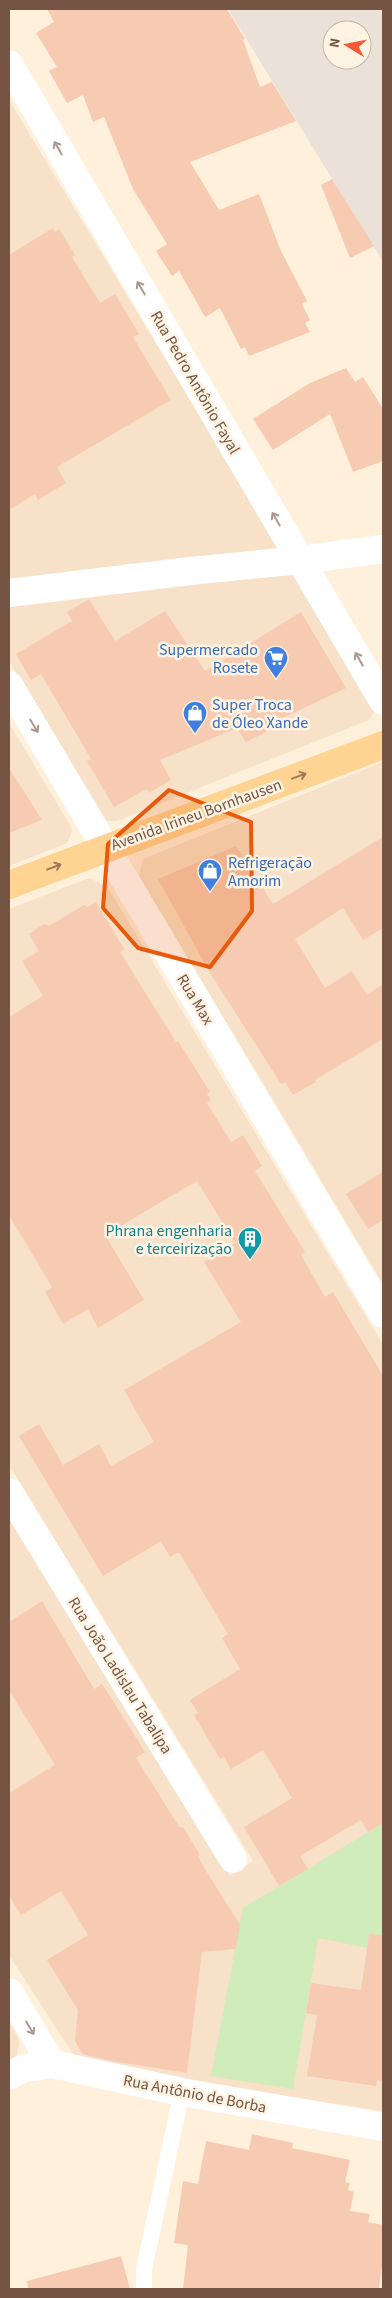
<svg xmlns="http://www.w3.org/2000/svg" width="392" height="2298" font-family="'Source Sans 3',sans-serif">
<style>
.residential{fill:#f7e1c9}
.industrial{fill:#ebe1d9;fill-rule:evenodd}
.green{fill:#cfecba}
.building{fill:#f6cbb1}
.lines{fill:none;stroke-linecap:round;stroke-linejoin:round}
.lane{stroke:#fff;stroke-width:16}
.street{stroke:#fff;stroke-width:28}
.primary{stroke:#ffd492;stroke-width:28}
.oneway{stroke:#ac988e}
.oneway2{stroke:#9e7a5b}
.marked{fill:#e8590c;fill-opacity:0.2;stroke:#e8590c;stroke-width:4;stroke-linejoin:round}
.labels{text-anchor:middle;stroke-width:5;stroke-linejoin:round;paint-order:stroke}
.street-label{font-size:16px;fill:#755443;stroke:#fff4e4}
.shop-label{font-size:16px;fill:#366cbe;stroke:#fff4e4;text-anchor:start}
.culture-label{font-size:16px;fill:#0d838f;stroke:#fff4e4;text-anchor:end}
</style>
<rect width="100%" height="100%" fill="#fef0db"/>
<!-- residential -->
<g class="residential">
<path d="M 9,100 L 375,706 L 374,712 L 369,720 L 117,821 L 108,821 L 102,817 L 9,661 Z"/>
<path d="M 9,723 L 71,827 L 72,832 L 67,843 L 9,866 Z"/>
<path d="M 383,762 L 383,1284 L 139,876 L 143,859 Z"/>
<path d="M 89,878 L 107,886 L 383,1345 L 383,2111 L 91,2066 L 73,2054 L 9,1955 L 9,1517 L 230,1876 L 253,1861 L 9,1465 L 9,909 Z"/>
<path d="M 9,2022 L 20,2041 L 16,2056 L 9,2060 Z"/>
</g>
<!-- industrial -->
<path class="industrial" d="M 228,9 L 383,9 L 383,262 ZM 332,30 L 362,30 L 362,60 L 332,60 Z"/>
<!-- green -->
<path class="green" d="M 383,1823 L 383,1951 L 318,1938 L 293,2089 L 211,2076 L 243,1908 Z"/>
<!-- building -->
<g class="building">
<path d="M 47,9 L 227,9 L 245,39 L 243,40 L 260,87 L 272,82 L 296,121 L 190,162 L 219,210 L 259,194 L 281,251 L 307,301 L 302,304 L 310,320 L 305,323 L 310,332 L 249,356 L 245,347 L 241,349 L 220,308 L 205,317 L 179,271 L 172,276 L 156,251 L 167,244 L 133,189 L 104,117 L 93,122 L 83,95 L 67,103 L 49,71 L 57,67 L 36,33 L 54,22 Z"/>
<path d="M 332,179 L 374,246 L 350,258 L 321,185 Z"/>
<path d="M 53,228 L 55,232 L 59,229 L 75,255 L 72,257 L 100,303 L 115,294 L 139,334 L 133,337 L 171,400 L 57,467 L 66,483 L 38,500 L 35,494 L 9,510 L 9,255 Z"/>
<path d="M 346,368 L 355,382 L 363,377 L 383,409 L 383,461 L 353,472 L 330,414 L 273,450 L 253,419 L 310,383 Z"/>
<path d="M 89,599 L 115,641 L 165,611 L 205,671 L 301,612 L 346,688 L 283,718 L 285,722 L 246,742 L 237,728 L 160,760 L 171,780 L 149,793 L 147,789 L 114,807 L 87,761 L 91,759 L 41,674 L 31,680 L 16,654 L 72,621 L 67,612 Z"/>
<path d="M 9,768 L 42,820 L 9,833 Z"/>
<path d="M 383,837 L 383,928 L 363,940 L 343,908 L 295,939 L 325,988 L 352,971 L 367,995 L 383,984 L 383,1039 L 315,1080 L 316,1082 L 293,1095 L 285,1082 L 281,1084 L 210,973 L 158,879 L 236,846 L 273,904 Z"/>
<path d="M 96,902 L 124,949 L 120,952 L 176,1042 L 178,1041 L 210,1092 L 207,1094 L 211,1100 L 207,1103 L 231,1142 L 243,1135 L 262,1166 L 255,1171 L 305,1252 L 301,1255 L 325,1297 L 333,1292 L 383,1376 L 383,1823 L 368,1832 L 361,1820 L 300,1856 L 308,1869 L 279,1886 L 244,1827 L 292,1798 L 263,1750 L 231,1769 L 224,1757 L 220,1759 L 194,1715 L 198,1713 L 190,1700 L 240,1669 L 222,1638 L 228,1634 L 179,1552 L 170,1557 L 161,1541 L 103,1576 L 19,1436 L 39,1424 L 63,1465 L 99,1444 L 111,1466 L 154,1442 L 124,1390 L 241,1322 L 204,1262 L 235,1243 L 197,1181 L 105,1235 L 144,1300 L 98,1328 L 88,1309 L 63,1324 L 45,1292 L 52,1287 L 9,1215 L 9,1017 L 43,996 L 22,961 L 39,951 L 29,934 L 44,924 L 49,926 L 84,905 L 88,907 Z"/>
<path d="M 383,1172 L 383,1220 L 368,1229 L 346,1194 Z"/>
<path d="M 42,1601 L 94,1689 L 102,1684 L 145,1752 L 136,1758 L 180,1828 L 183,1827 L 200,1855 L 198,1856 L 203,1866 L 240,1925 L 236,1949 L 202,1952 L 187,2073 L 112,2061 L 86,2055 L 81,2052 L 75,2041 L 78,2010 L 47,1960 L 88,1935 L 61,1891 L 21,1915 L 9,1895 L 9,1793 L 55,1765 L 9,1690 L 9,1622 Z"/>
<path d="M 369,1934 L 383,1935 L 383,2081 L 377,2080 L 376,2086 L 307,2076 L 317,2015 L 306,2013 L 311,1983 L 361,1990 Z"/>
<path d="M 252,2134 L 293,2143 L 292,2148 L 350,2160 L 345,2182 L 350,2183 L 348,2190 L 354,2192 L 350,2211 L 370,2214 L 368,2222 L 383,2225 L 383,2258 L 379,2289 L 183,2289 L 188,2245 L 174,2243 L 183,2181 L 198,2184 L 206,2141 L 249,2150 Z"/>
<path d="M 121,2256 L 130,2289 L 28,2289 L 27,2281 Z"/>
</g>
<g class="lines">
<!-- lane -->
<path class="lane" d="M 144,2289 L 144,2269 L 182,2092"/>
<!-- street -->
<g class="street">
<path d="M 9,64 L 383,701"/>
<path d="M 9,593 L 190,571 L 301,560 L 383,549"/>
<path d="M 9,685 L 383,1314"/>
<path d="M 9,1492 L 233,1859"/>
<path d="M 9,1992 L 52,2064"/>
<path d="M 9,2076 L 22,2069 L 52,2064 L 182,2092 L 383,2127"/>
</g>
<!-- primary -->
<path class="primary" d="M 9,885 L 383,745"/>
</g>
<!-- one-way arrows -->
<defs><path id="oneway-shaft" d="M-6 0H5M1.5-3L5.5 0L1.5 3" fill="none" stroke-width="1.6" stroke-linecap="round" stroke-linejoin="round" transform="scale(1.25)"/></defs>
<g class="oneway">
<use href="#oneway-shaft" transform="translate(58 148) rotate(-120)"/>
<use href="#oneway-shaft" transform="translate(141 288) rotate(-120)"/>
<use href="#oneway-shaft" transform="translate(276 519) rotate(-120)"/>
<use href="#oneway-shaft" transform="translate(359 659) rotate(-120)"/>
<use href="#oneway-shaft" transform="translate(34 726) rotate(59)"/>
<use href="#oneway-shaft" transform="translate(30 2028) rotate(59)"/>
</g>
<g class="oneway2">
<use href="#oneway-shaft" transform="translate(299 776) rotate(-20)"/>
<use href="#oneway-shaft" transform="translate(54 867) rotate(-21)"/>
</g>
<!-- marked area -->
<path class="marked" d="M 169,790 L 251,822 L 252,911 L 210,967 L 138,948 L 103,908 L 108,844 Z"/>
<!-- icons -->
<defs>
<symbol id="supermarket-pin" viewBox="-11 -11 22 30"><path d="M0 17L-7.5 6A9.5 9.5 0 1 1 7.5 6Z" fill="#3f7fe0" stroke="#fff4e4"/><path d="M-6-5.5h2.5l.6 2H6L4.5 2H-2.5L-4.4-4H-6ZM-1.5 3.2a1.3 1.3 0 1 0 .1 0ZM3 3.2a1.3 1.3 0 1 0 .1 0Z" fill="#fff"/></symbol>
<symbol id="shop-pin" viewBox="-11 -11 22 30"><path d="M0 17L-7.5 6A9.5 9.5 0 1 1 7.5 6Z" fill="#3f7fe0" stroke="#fff4e4"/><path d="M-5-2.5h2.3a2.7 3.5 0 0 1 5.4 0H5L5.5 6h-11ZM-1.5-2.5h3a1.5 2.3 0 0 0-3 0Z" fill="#fff"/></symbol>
<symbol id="building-pin" viewBox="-11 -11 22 30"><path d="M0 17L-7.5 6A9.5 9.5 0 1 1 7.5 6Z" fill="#0f9aa8" stroke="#fff4e4"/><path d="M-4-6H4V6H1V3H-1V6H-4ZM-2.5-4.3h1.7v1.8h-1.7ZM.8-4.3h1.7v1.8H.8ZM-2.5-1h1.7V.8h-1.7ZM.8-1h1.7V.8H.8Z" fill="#fff"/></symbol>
</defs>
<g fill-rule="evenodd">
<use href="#supermarket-pin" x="262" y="644" width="28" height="38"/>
<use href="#shop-pin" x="181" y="699" width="28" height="38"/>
<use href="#shop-pin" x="196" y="857" width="28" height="38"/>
<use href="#building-pin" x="236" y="1225" width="28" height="38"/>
</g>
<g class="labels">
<!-- street labels -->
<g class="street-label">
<text transform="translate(196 382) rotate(60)" y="6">Rua Pedro Antônio Fayal</text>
<text transform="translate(196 814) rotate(-20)" y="6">Avenida Irineu Bornhausen</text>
<text transform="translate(196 999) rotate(59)" y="6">Rua Max</text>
<text transform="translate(121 1675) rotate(58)" y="6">Rua João Ladislau Tabalipa</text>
<text transform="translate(195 2093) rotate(11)" y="6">Rua Antônio de Borba</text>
</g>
<!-- shop labels -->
<g class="shop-label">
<text x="258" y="655" text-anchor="end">Supermercado<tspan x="258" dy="18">Rosete</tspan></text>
<text x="212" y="710">Super Troca<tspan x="212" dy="18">de Óleo Xande</tspan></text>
<text x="228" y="868">Refrigeração<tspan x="228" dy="18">Amorim</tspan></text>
</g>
<!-- culture labels -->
<g class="culture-label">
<text x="232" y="1236">Phrana engenharia<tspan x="232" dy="18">e terceirização</tspan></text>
</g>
</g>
<!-- border -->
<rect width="392" height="2298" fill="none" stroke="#755443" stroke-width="20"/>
<!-- north arrow -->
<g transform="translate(347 45) rotate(280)"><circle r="24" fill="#fff4e4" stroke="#c8b4a4"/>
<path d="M0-4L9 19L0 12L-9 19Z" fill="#f55a34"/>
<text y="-8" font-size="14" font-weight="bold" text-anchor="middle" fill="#755443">N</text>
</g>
</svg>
